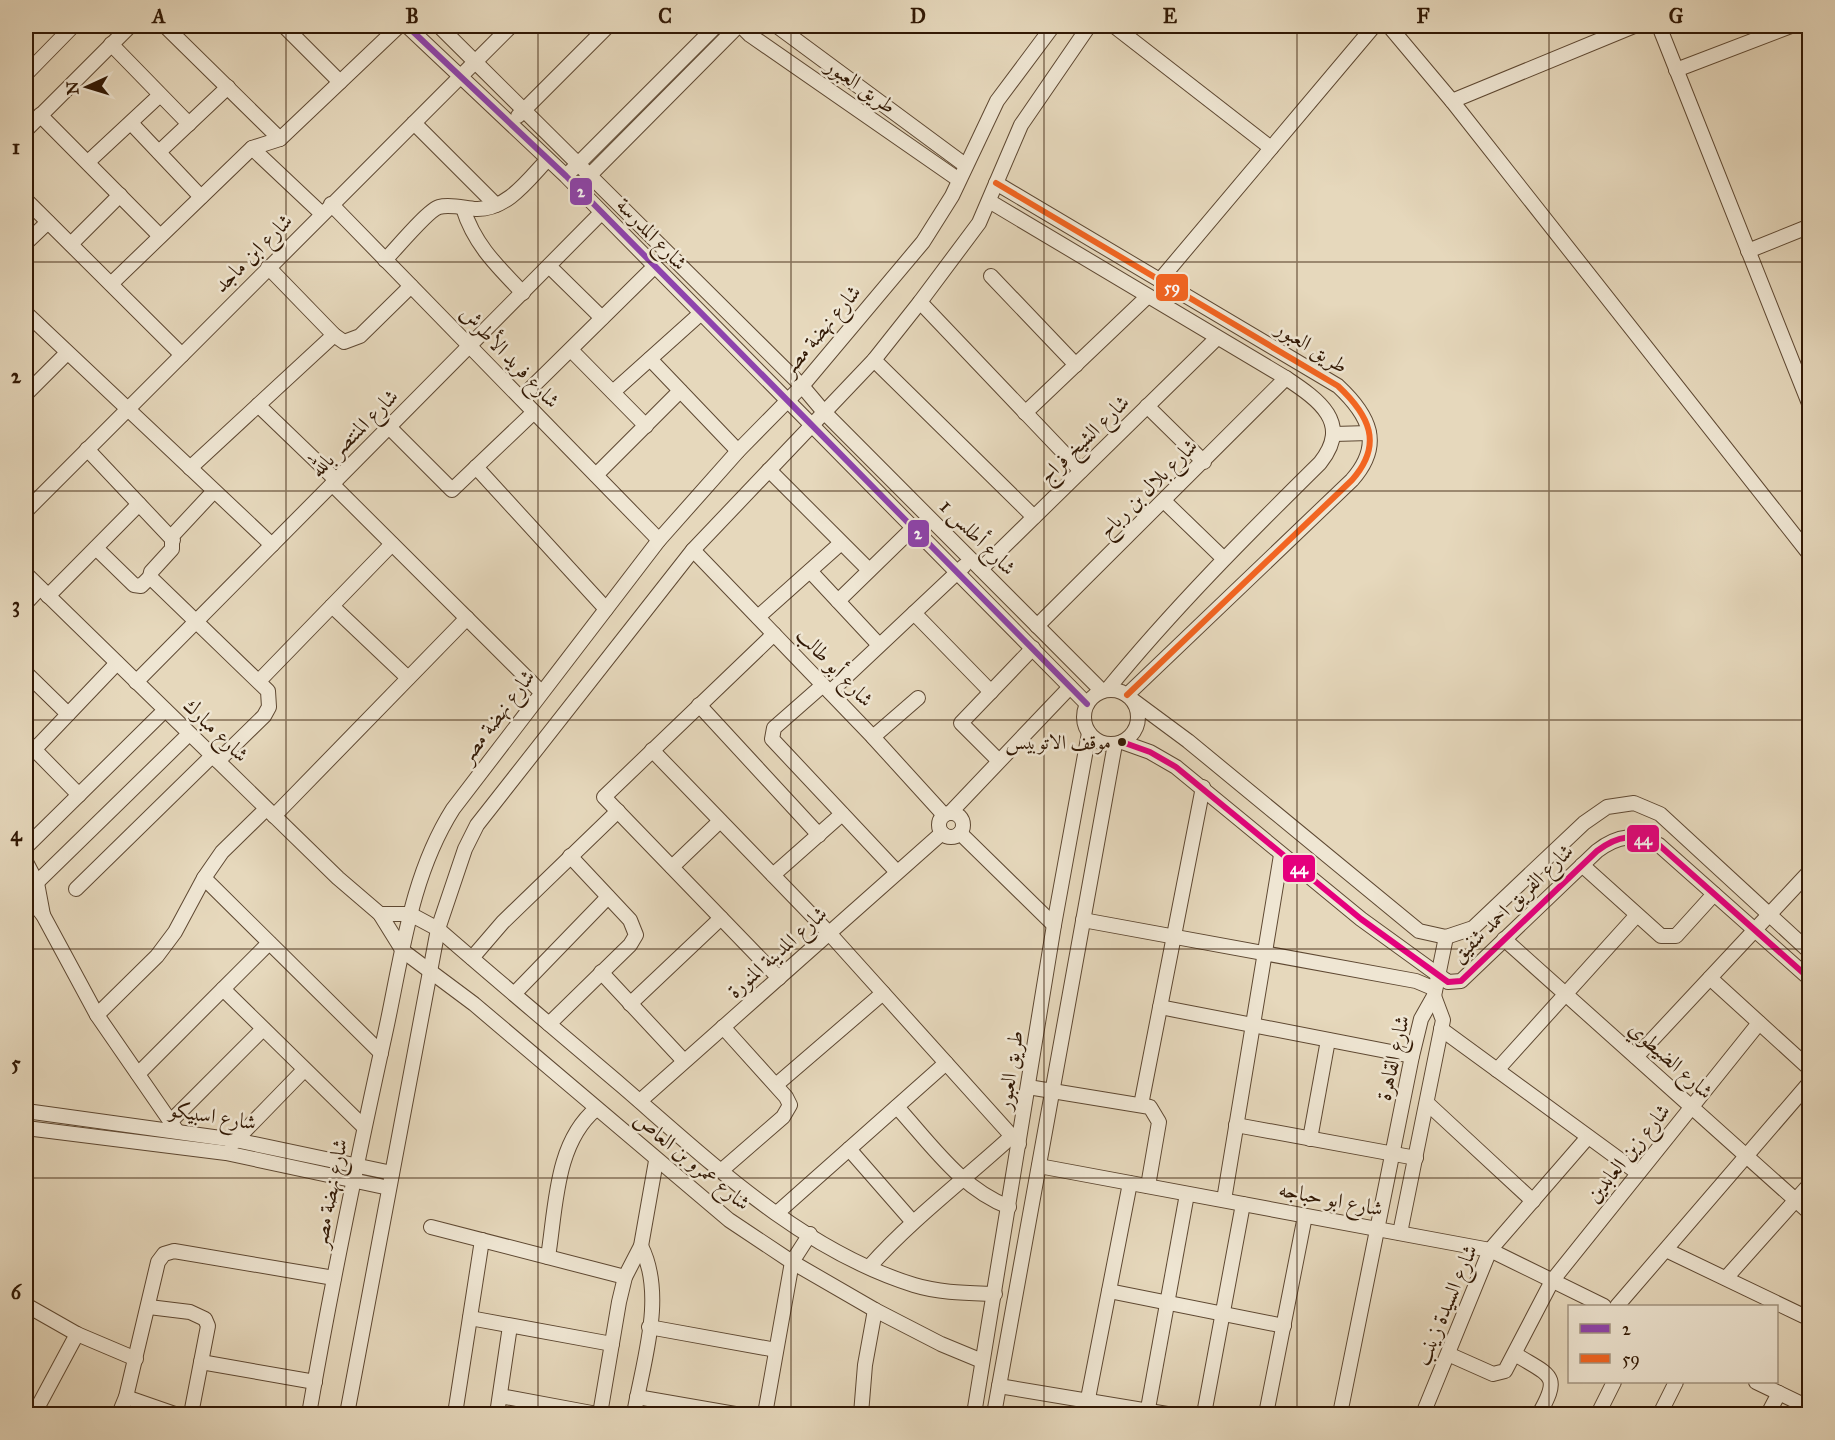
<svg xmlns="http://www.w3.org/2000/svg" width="1835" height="1440" font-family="'IM FELL Great Primer',Amiri,serif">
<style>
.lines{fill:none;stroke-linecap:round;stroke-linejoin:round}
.minor-casing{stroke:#5e4832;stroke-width:16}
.minor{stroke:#efe6d3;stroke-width:14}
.bus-1-casing{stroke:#efe6d3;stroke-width:10}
.bus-2-casing{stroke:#efe6d3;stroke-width:10}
.bus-3-casing{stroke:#efe6d3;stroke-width:10}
.bus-1{stroke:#8e44ad;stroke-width:6}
.bus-2{stroke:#f26522;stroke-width:6}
.bus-3{stroke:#e5007d;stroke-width:6}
.grid{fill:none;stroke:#311804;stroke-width:1.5;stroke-opacity:0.55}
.bus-dot{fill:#311804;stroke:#efe6d3;stroke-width:2}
.labels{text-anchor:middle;stroke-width:5;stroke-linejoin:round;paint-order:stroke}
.bus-label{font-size:20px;fill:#311804;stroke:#efe6d3;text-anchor:end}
.street-label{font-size:21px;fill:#311804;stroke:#efe6d3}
.line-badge{stroke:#efe6d3;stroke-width:2}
.badge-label{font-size:16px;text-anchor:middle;font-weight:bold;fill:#fff}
.neatline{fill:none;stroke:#311804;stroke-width:2}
.grid-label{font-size:20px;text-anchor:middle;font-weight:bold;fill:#311804}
</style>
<rect width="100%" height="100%" fill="#e6d8bc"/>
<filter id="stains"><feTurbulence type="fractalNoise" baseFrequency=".00333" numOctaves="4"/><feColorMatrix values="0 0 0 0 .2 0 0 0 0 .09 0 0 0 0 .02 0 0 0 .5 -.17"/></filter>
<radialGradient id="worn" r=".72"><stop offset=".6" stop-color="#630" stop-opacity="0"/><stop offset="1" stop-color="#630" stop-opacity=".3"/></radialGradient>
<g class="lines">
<defs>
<g id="minor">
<path d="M 165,26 L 280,139"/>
<path d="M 284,26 L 340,82"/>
<path d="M 407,26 L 566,176 L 1087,704"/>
<path d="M 439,26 L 802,386 L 824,412 L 1102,691"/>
<path d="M 741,26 L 750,35 L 959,180"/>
<path d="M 777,26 L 965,165"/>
<path d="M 1114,26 L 1271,148"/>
<path d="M 1389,26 L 1452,101 L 1810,555"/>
<path d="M 1659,26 L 1810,406"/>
<path d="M 1808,26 L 1810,29"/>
<path d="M 111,44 L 189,124"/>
<path d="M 1676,70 L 1791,26"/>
<path d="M 26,74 L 73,26"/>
<path d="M 1452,101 L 1634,26"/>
<path d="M 40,115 L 160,236"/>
<path d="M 518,116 L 608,26"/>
<path d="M 131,123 L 201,197"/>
<path d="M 414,123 L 496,205"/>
<path d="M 26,130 L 130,26"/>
<path d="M 252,148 L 322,214"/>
<path d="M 159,152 L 228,87"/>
<path d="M 88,162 L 160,95"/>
<path d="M 571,171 L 716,26"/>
<path d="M 585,180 L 738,26"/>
<path d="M 996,183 L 1338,386 C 1369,415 1384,444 1352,480 L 1127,695"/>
<path d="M 26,200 L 182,355"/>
<path d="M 989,201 L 1286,378 C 1319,400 1352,423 1320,463 C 1246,536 1173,609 1107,690"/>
<path d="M 331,204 L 659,540"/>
<path d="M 463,208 C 474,244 497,266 523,293"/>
<path d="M 26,243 L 48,222"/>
<path d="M 71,244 L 120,195"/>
<path d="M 1748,251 L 1810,226"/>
<path d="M 385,260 C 395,250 428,210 439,207 C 450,204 464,208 476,209 C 507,210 528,180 547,160"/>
<path d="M 549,266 L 602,318"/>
<path d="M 268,267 L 334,335 L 344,342 L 360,336 L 411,286"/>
<path d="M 991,276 L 1076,365"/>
<path d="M 1160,280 L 1374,26"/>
<path d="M 111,284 L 252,148 L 280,139 L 399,26"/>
<path d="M 920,302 L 1081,471"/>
<path d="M 26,313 L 272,545"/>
<path d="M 571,350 L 646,426"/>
<path d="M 650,359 L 738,451"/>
<path d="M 874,360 L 1034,517"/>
<path d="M 613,392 L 700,314"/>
<path d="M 26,394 L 67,353"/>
<path d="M 521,398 L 654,267"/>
<path d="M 258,405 L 336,480"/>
<path d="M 1147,406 L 1204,462"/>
<path d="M 1025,413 L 1147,297"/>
<path d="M 389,427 L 452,490 L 534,412"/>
<path d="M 1334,434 L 1369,433"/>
<path d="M 87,449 L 173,540"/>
<path d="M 476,467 L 606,609"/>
<path d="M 190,468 L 334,335"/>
<path d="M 769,470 L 869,570"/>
<path d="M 596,475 L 680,391"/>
<path d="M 332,484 L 541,692"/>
<path d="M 214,491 L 172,536 L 172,549 L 151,572 L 150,577 L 268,691 L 269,707 L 264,716 L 218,761"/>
<path d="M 1164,501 L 1223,558"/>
<path d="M 26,511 L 511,26"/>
<path d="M 96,548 L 134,585 L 141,586 L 150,577"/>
<path d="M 693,550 L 873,737 L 944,815"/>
<path d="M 981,569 L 1216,339"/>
<path d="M 810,571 L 879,645"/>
<path d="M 26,574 L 338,878 L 380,914 L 403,951 L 474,1004 L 729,1220 L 792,1262 L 875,1310 L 941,1344 L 982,1361"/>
<path d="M 48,596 L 139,504"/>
<path d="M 838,601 L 914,527"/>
<path d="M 26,603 L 40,588"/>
<path d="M 332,606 L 408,678"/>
<path d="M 914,613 L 991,692"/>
<path d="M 758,617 L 841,543"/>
<path d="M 1037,626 L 1286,378"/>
<path d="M 774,634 L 604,797 L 779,978"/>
<path d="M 26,673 L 68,714"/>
<path d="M 259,681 L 392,544"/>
<path d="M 136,682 L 601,213"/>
<path d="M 823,685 L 774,728 L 772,739 L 897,872"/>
<circle cx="1111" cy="717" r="27"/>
<path d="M 830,692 L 964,566"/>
<path d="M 1134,701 L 1188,741 L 1419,931 L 1446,937 L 1473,928 L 1584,823 L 1607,807 L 1634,803 L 1660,814 L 1810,952"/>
<path d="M 699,705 L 819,835"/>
<path d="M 873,737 L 918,698"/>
<path d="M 26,741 L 79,795"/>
<path d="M 1122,742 L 1150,752 L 1176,767 L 1361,919 L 1448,982 L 1461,981 L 1597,851 C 1618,835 1635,833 1659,845 L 1810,979"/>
<path d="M 34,750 L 117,663"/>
<path d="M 652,750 L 829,933 L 1019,1144"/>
<path d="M 998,760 L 961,723 L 1033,648"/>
<circle cx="951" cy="825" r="12"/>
<path d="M 950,813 L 1070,687"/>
<path d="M 274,816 L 467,618"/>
<path d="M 960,833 L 1054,925"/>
<path d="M 26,847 L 165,710"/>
<path d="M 26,862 L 37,883 L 43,915"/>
<path d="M 1582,865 L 1661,936 L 1676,936 L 1714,894"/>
<path d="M 672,867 L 720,821"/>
<path d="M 773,875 L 842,814"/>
<path d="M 204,878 L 381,1053"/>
<path d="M 76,889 L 212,756"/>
<path d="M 26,893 L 189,734"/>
<path d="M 26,894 L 43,915 L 97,1015 L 177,1131"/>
<path d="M 380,914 L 410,914 L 438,929 C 499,982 561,1034 622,1086 C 709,1161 801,1250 914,1285 C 940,1293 968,1293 995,1294"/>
<path d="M 1083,920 L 1416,981 L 1435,989"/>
<path d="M 1504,939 L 1810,1213"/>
<path d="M 472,958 L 503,922 L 618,811"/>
<path d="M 601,972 L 684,1061"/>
<path d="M 1710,978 L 1810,1069"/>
<path d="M 223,989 L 364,1127"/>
<path d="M 514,994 L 608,897"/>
<path d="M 630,1004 L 721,918"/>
<path d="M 1160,1007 L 1412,1056"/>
<path d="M 97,1015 L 157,956 L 175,932 L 204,878 L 222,852 L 266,809"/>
<path d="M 549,1024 L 630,945 L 636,935 L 630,920 L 570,856"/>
<path d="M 1441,1029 L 1638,1173"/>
<path d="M 1636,1057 L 1810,871"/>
<path d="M 1497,1070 L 1636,916"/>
<path d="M 138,1074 L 269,943"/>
<path d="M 776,1085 L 883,993"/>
<path d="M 1028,1087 L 1150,1107 L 1159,1122 L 1148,1186"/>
<path d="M 640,1101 L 942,833"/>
<path d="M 1427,1103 L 1533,1201"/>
<path d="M 1141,1105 L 1203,787"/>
<path d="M 897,1107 C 930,1143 961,1189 1009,1207"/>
<path d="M 26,1111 L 235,1140 L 392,1173"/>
<path d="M 171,1121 L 263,1029"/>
<path d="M 1236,1125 L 1416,1158"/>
<path d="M 26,1128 L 226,1153 L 389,1188"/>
<path d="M 1310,1139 L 1328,1040"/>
<path d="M 232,1144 L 304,1070"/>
<path d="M 849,1149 L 912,1221"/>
<path d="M 1039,1166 L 1490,1250 L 1604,1306"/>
<path d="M 722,1170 L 783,1117 L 790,1105 L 786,1097 L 723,1027"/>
<path d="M 1224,1200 L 1281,855"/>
<path d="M 777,1213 L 946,1063"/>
<path d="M 431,1227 L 625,1277"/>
<path d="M 1400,1233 L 1443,1020 L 1434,996"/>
<path d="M 1666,1250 L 1810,1319"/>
<path d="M 548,1257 C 556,1208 555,1143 596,1109"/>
<path d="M 870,1266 C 913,1218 964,1180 1012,1136"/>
<path d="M 1726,1278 L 1810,1184"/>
<path d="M 1109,1291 L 1284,1326"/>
<path d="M 26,1305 L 77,1334 L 136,1359"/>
<path d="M 1617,1306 L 1810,1082"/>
<path d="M 149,1307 L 190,1312 L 205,1319 L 208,1326 L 191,1414"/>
<path d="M 470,1318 L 612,1344"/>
<path d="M 649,1327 L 776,1350"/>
<path d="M 1448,1354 L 1493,1374 L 1505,1371 L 1552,1281 L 1759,1023"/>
<path d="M 1515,1354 C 1550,1376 1562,1374 1539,1414"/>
<path d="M 201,1362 L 315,1382"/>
<path d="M 1756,1382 L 1810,1408"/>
<path d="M 999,1386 L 1167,1414"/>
<path d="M 500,1396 L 597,1414"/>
<path d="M 126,1397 L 175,1414"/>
<path d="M 637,1397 L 735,1414"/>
<path d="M 34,1414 L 77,1334"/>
<path d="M 119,1414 L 126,1397 L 158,1262 L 164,1254 L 174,1251 L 334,1278"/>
<path d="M 309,1414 C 331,1287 357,1161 385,1034 C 402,957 410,877 453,809 L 659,540 L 738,451 L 802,386 L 923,242 L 952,196 L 997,101 L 1053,26"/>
<path d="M 347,1414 L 438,929 L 465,849 L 477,825 L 693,550 L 874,360 L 920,302 L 979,223 L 1021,125 L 1089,26"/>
<path d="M 455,1414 L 482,1240"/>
<path d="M 497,1414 L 510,1326"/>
<path d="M 600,1414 L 619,1302 L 625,1277 L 641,1246 L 656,1161"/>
<path d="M 634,1414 C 643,1361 666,1296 641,1246"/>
<path d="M 765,1414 L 792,1262 L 810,1234"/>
<path d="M 861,1414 L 865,1365 L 875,1310"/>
<path d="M 974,1414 L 1054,925 L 1089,733"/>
<path d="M 994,1414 L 1115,744"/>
<path d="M 1085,1414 L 1130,1183"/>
<path d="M 1147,1414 L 1187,1194"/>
<path d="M 1204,1414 L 1243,1204"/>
<path d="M 1266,1414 L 1305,1216"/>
<path d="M 1340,1414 L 1412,1056 L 1421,1019 L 1434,996 L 1446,937"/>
<path d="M 1423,1414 L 1490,1250 L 1588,1137"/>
<path d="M 1598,1414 L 1614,1382"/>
<path d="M 1660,1414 L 1676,1382"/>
<path d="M 1768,1414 L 1779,1393"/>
</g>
</defs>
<!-- minor casing -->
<use href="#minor" class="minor-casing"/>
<!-- minor -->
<use href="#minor" class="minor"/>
<defs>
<path id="bus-1" d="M 407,26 L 566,176 L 1087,704"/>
<path id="bus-2" d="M 996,183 L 1338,386 C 1369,415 1384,444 1352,480 L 1127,695"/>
<path id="bus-3" d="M 1122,742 L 1150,752 L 1176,767 L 1361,919 L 1448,982 L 1461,981 L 1597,851 C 1618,835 1635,833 1659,845 L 1810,979"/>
</defs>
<!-- bus-1 casing -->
<use href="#bus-1" class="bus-1-casing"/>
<!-- bus-2 casing -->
<use href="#bus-2" class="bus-2-casing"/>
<!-- bus-3 casing -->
<use href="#bus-3" class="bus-3-casing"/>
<!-- bus-1 -->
<use href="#bus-1" class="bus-1"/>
<!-- bus-2 -->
<use href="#bus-2" class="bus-2"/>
<!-- bus-3 -->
<use href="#bus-3" class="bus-3"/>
</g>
<!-- grid -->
<path class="grid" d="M 286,26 L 286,1414M 538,26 L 538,1414M 791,26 L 791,1414M 1044,26 L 1044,1414M 1297,26 L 1297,1414M 1549,26 L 1549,1414M 26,262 L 1810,262M 26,491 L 1810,491M 26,720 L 1810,720M 26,949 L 1810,949M 26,1178 L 1810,1178"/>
<!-- markers -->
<circle class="bus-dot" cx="1122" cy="742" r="5"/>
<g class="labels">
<!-- bus labels -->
<g class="bus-label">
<text x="1111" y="749">موقف الاتوبيس</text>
</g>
<!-- street labels -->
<g class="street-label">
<text transform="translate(861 86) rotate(35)" y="7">طريق العبور</text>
<text transform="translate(652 234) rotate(46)" y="7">شارع المدرسة</text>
<text transform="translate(253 253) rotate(-45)" y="7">شارع ابن ماجد</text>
<text transform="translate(821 330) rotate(-50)" y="7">شارع نهضة مصر</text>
<text transform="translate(1312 347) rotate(32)" y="7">طريق العبور</text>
<text transform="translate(510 357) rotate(46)" y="7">شارع فريد الأطرش</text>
<text transform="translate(354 433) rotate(-45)" y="7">شارع المنتصر بالله</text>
<text transform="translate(1084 439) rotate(-44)" y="7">شارع الشيخ فراج</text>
<text transform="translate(1148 488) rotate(-45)" y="7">شارع بلال بن رباح</text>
<text transform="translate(978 537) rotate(45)" y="7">شارع أطلس 1</text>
<text transform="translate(835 667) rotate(46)" y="7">شارع أبو طالب</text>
<text transform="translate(497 716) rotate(-53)" y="7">شارع نهضة مصر</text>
<text transform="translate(216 730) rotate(44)" y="7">شارع مبارك</text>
<text transform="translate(1512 903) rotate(-44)" y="7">شارع الفريق احمد شفيق</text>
<text transform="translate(777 952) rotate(-42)" y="7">شارع المدينة المنورة</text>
<text transform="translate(1393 1058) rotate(-77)" y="7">شارع القاهرة</text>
<text transform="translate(1671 1060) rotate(42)" y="7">شارع الضيطوي</text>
<text transform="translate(1010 1070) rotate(-81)" y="7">طريق العبور</text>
<text transform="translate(213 1116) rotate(9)" y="7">شارع اسبيكو</text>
<text transform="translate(1628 1153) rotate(-51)" y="7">شارع زين العابدين</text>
<text transform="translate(692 1161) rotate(39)" y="7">شارع عمرو بن العاص</text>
<text transform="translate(330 1193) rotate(-79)" y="7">شارع نهضة مصر</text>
<text transform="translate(1331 1199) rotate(11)" y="7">شارع ابو حباجه</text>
<text transform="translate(1446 1305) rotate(-67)" y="7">شارع السيدة زينب</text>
</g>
</g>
<g class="line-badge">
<rect x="569" y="177" width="24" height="29" rx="6" fill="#8e44ad"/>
<rect x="1155" y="273" width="34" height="29" rx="6" fill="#f26522"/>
<rect x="907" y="519" width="23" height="29" rx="6" fill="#8e44ad"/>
<rect x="1626" y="824" width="34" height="29" rx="6" fill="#e5007d"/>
<rect x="1282" y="854" width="34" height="29" rx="6" fill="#e5007d"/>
</g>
<g class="badge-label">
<text x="581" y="197">2</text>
<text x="1172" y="293">59</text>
<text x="918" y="539">2</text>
<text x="1643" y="845">44</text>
<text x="1299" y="874">44</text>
</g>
<!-- margin -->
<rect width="1835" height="1440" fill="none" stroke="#e6d8bc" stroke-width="66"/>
<!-- legend -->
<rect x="1568" y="1305" width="210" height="78" fill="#efe6d3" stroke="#a39480" stroke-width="1.5"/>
<rect x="1580" y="1324" width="30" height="9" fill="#8e44ad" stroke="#a39480" stroke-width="1.5"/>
<text x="1622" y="1335" font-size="18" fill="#311804">2</text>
<rect x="1580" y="1354" width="30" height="9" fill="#f26522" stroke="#a39480" stroke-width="1.5"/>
<text x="1622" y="1365" font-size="18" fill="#311804">59</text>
<!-- north arrow -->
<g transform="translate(87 87) rotate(266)" stroke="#efe6d3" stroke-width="4.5" paint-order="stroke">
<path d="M0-4.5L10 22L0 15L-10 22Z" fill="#311804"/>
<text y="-9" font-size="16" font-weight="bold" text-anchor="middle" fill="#311804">N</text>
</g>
<rect x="33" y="33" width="1769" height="1374" class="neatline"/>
<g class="grid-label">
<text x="159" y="23">A</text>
<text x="412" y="23">B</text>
<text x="665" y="23">C</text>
<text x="918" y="23">D</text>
<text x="1170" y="23">E</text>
<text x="1423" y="23">F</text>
<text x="1676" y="23">G</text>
<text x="16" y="154">1</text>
<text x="16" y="383">2</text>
<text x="16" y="612">3</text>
<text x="16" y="841">4</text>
<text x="16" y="1070">5</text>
<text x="16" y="1299">6</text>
</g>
<rect width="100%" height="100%" filter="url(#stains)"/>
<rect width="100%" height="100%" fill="url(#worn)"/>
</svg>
